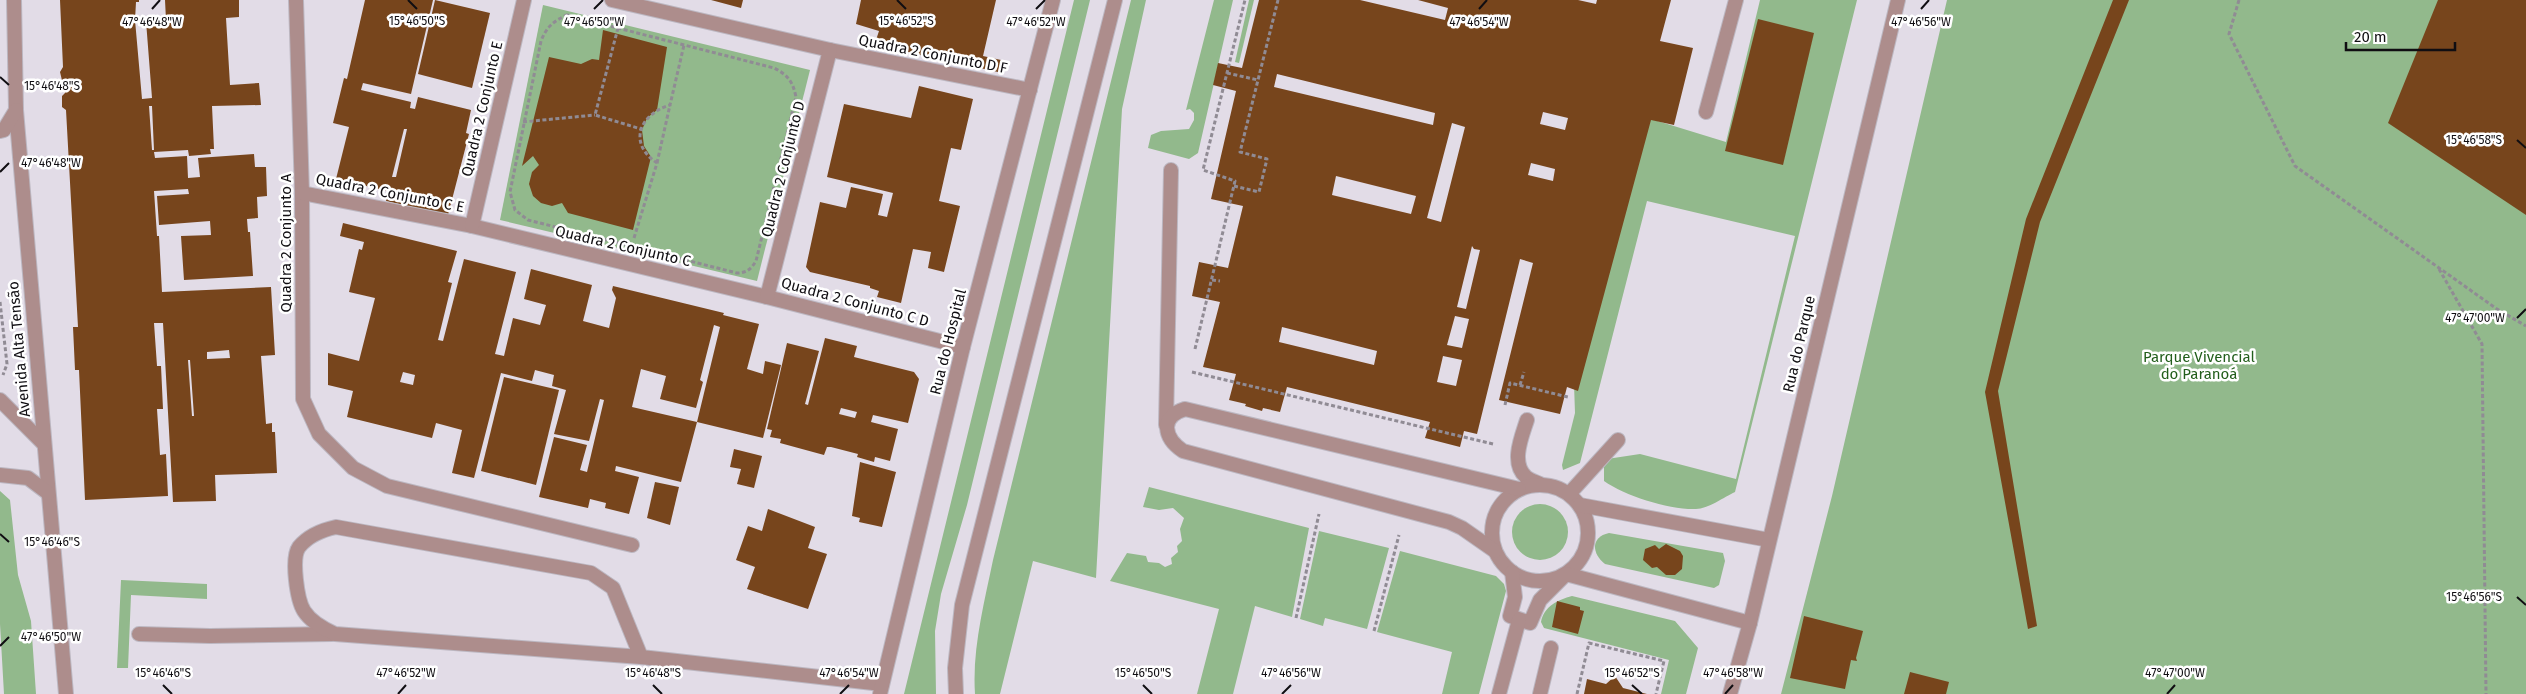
<svg xmlns="http://www.w3.org/2000/svg" width="2526" height="694" font-family="'Fira Sans',sans-serif">
<style>
.green{fill:#92b98c}
.building{fill:#77451c;fill-rule:evenodd}
.lines{fill:none;stroke-linecap:round;stroke-linejoin:round}
.service-casing{stroke:#bcb7c1;stroke-width:16}
.minor-casing{stroke:#bcb7c1;stroke-width:16}
.tertiary-casing{stroke:#bcb7c1;stroke-width:16}
.path{stroke:#908b94;stroke-width:3;stroke-dasharray:4 2.5;stroke-linecap:butt}
.service{stroke:#ad8d8c;stroke-width:14}
.minor{stroke:#ad8d8c;stroke-width:14}
.tertiary{stroke:#ad8d8c;stroke-width:14}
.ticks{fill:none;stroke:#100e12;stroke-width:2}
.labels{text-anchor:middle;stroke-width:5;stroke-linejoin:round;paint-order:stroke}
.street-label{font-size:15px;fill:#100e12;stroke:#fff}
.park-label{font-size:15px;fill:#225e1b;stroke:#fff}
.ticks-label{font-size:12px;text-anchor:middle;fill:#100e12;stroke:#fff;stroke-width:5;stroke-linejoin:round;paint-order:stroke}
</style>
<rect width="100%" height="100%" fill="#e2dce7"/>
<!-- green -->
<g class="green">
<path d="M 1074,0 L 1090,0 L 967,505 L 941,594 L 935,631 L 936,694 L 904,694 Z"/>
<path d="M 1131,0 L 1146,0 L 1122,109 L 1096,578 L 1033,561 L 1000,694 L 975,694 C 972,649 984,604 993,560 Z"/>
<path d="M 1214,0 L 1233,0 L 1198,153 L 1189,159 L 1148,148 L 1151,135 L 1161,131 L 1189,129 L 1194,120 L 1194,113 L 1190,109 L 1186,110 Z"/>
<path d="M 1249,0 L 1254,0 L 1239,63 L 1235,62 Z"/>
<path d="M 1760,0 L 1857,0 L 1735,492 C 1724,497 1708,509 1696,509 C 1670,510 1625,496 1604,481 L 1604,467 L 1607,459 L 1640,454 L 1736,479 L 1795,236 L 1647,201 L 1580,463 L 1563,470 L 1562,465 L 1575,413 L 1574,384 L 1638,115 L 1726,142 Z"/>
<path d="M 1947,0 L 2526,0 L 2526,694 L 1781,694 L 1832,496 Z"/>
<path d="M 543,5 L 810,70 L 757,281 L 500,220 Z"/>
<path d="M 1149,487 L 1309,528 L 1292,617 L 1255,606 L 1233,694 L 1197,694 L 1219,609 L 1110,581 L 1127,553 L 1146,556 L 1148,562 L 1159,563 L 1165,567 L 1172,564 L 1171,558 L 1178,552 L 1177,546 L 1182,541 L 1180,529 L 1184,518 L 1173,508 L 1159,510 L 1143,507 Z"/>
<path d="M 0,491 L 10,500 L 18,575 L 31,621 L 36,694 L 4,694 L 0,624 Z"/>
<circle cx="1540" cy="532" r="28"/>
<path d="M 1319,531 L 1389,548 L 1367,629 L 1325,618 L 1323,626 L 1300,619 Z"/>
<path d="M 1609,533 L 1723,553 L 1725,561 L 1719,585 L 1714,588 L 1605,564 C 1592,554 1590,537 1609,533 Z"/>
<path d="M 1400,551 L 1496,576 L 1504,584 L 1506,591 L 1479,694 L 1442,694 L 1452,652 L 1377,632 Z"/>
<path d="M 121,580 L 207,584 L 207,599 L 131,595 L 128,668 L 117,668 Z"/>
<path d="M 1572,596 L 1675,621 L 1698,648 L 1686,694 L 1661,694 L 1669,660 L 1544,628 L 1541,622 C 1544,606 1558,600 1572,596 Z"/>
</g>
<!-- building -->
<g class="building">
<path d="M 60,0 L 139,0 L 139,2 L 136,2 L 135,20 L 142,99 L 152,98 L 146,21 L 166,20 L 165,0 L 239,0 L 239,17 L 226,18 L 230,85 L 259,83 L 261,105 L 212,106 L 214,149 L 210,149 L 211,154 L 189,156 L 188,150 L 154,152 L 155,158 L 187,156 L 188,178 L 200,177 L 198,158 L 254,154 L 255,167 L 266,167 L 267,196 L 257,197 L 258,218 L 247,219 L 248,232 L 250,232 L 253,276 L 184,280 L 181,236 L 211,235 L 210,221 L 159,225 L 157,196 L 189,194 L 188,189 L 154,191 L 157,236 L 159,236 L 162,292 L 271,287 L 275,355 L 261,356 L 266,424 L 272,423 L 272,432 L 275,432 L 277,473 L 215,475 L 216,501 L 173,502 L 163,323 L 154,323 L 157,366 L 161,366 L 163,409 L 157,409 L 160,455 L 166,454 L 168,496 L 85,500 L 79,370 L 75,370 L 73,327 L 78,327 L 66,110 L 62,107 L 62,96 L 65,93 L 60,72 L 63,67 ZM 149,106 L 152,106 L 154,150 L 152,150 ZM 229,350 L 230,358 L 207,359 L 207,352 ZM 188,360 L 190,360 L 194,416 L 192,416 Z"/>
<path d="M 365,0 L 433,0 L 411,94 L 363,83 L 361,90 L 411,102 L 410,108 L 415,109 L 418,97 L 471,110 L 466,133 L 469,134 L 448,215 L 386,201 L 388,191 L 336,179 L 349,127 L 333,123 L 344,78 L 347,79 ZM 404,129 L 407,129 L 396,177 L 392,177 Z"/>
<path d="M 435,0 L 490,13 L 472,88 L 418,74 Z"/>
<path d="M 711,0 L 743,0 L 741,8 Z"/>
<path d="M 861,0 L 996,0 L 983,56 L 1001,60 L 998,72 L 980,68 L 980,70 L 900,50 L 900,46 L 876,40 L 879,31 L 856,24 Z"/>
<path d="M 1259,0 L 1360,0 L 1445,20 L 1448,8 L 1418,0 L 1578,0 L 1596,4 L 1597,0 L 1671,0 L 1660,41 L 1693,48 L 1674,125 L 1651,120 L 1578,391 L 1567,387 L 1560,414 L 1499,400 L 1533,263 L 1520,259 L 1477,434 L 1464,431 L 1460,447 L 1425,438 L 1430,422 L 1287,387 L 1280,412 L 1263,408 L 1262,411 L 1245,406 L 1246,404 L 1229,400 L 1236,374 L 1203,367 L 1220,302 L 1192,296 L 1199,262 L 1228,268 L 1243,206 L 1211,199 L 1236,91 L 1213,85 L 1218,63 L 1242,68 ZM 1277,74 L 1435,113 L 1433,125 L 1274,87 ZM 1543,112 L 1568,118 L 1565,130 L 1540,124 ZM 1452,123 L 1465,127 L 1441,222 L 1427,218 ZM 1531,163 L 1555,169 L 1553,181 L 1528,175 ZM 1336,176 L 1416,196 L 1411,214 L 1332,195 ZM 1472,246 L 1474,249 L 1480,250 L 1466,309 L 1457,307 ZM 1455,316 L 1469,319 L 1462,348 L 1447,345 ZM 1282,327 L 1377,351 L 1374,365 L 1279,342 ZM 1443,356 L 1462,360 L 1456,386 L 1437,382 Z"/>
<path d="M 2113,0 L 2129,0 L 2040,222 L 1998,391 L 2037,626 L 2028,629 L 1985,392 L 2026,219 Z"/>
<path d="M 2438,0 L 2526,0 L 2526,215 L 2388,123 Z"/>
<path d="M 1758,19 L 1814,33 L 1783,165 L 1725,151 Z"/>
<path d="M 603,30 L 667,47 L 657,110 L 647,118 L 642,130 L 644,146 L 651,157 L 633,230 L 568,213 L 562,203 L 552,206 L 541,203 L 533,196 L 529,184 L 532,172 L 539,165 L 533,156 L 522,166 L 549,57 L 581,64 L 592,59 L 599,60 Z"/>
<path d="M 919,86 L 973,99 L 961,150 L 951,148 L 939,201 L 960,206 L 944,272 L 928,268 L 931,252 L 913,249 L 901,303 L 877,297 L 879,291 L 870,288 L 870,286 L 810,272 L 806,267 L 820,202 L 846,208 L 851,187 L 883,194 L 878,215 L 887,217 L 893,193 L 827,177 L 844,104 L 911,118 Z"/>
<path d="M 343,223 L 457,251 L 448,282 L 452,283 L 438,340 L 443,341 L 464,259 L 516,272 L 495,354 L 504,356 L 513,318 L 540,325 L 546,305 L 524,299 L 531,269 L 592,285 L 583,321 L 609,328 L 616,298 L 612,290 L 613,286 L 724,313 L 723,315 L 759,324 L 747,369 L 763,374 L 765,361 L 781,365 L 763,438 L 697,422 L 681,482 L 616,466 L 615,471 L 639,477 L 629,514 L 605,508 L 606,503 L 590,499 L 588,508 L 539,497 L 554,437 L 587,445 L 580,470 L 587,472 L 604,400 L 600,399 L 589,441 L 554,434 L 566,390 L 552,386 L 554,375 L 535,370 L 532,381 L 501,373 L 474,478 L 452,473 L 462,430 L 436,423 L 432,438 L 347,417 L 353,391 L 328,385 L 328,353 L 359,361 L 375,298 L 349,292 L 359,249 L 362,250 L 364,242 L 340,236 ZM 714,325 L 720,327 L 697,422 L 632,407 L 641,369 L 666,376 L 660,399 L 696,408 L 703,382 L 700,380 ZM 403,372 L 415,375 L 413,385 L 400,382 Z"/>
<path d="M 825,338 L 857,346 L 854,357 L 914,372 L 919,379 L 908,423 L 873,415 L 871,422 L 898,429 L 890,461 L 875,457 L 874,462 L 857,457 L 858,454 L 831,447 L 827,447 L 824,455 L 780,443 L 781,439 L 770,437 L 772,430 L 767,429 L 787,343 L 819,351 L 805,404 L 808,405 ZM 841,408 L 857,412 L 855,418 L 839,414 Z"/>
<path d="M 504,377 L 559,390 L 536,485 L 481,471 Z"/>
<path d="M 734,449 L 762,456 L 754,488 L 737,484 L 741,469 L 730,467 Z"/>
<path d="M 860,462 L 896,472 L 882,527 L 859,522 L 860,518 L 852,516 Z"/>
<path d="M 655,482 L 679,487 L 670,525 L 647,518 Z"/>
<path d="M 768,509 L 815,527 L 808,548 L 827,554 L 808,609 L 747,589 L 755,567 L 736,560 L 748,526 L 762,531 Z"/>
<path d="M 1666,544 L 1680,551 L 1683,556 L 1682,569 L 1675,575 L 1666,575 L 1657,567 L 1652,568 L 1643,560 L 1645,549 L 1655,545 L 1659,549 Z"/>
<path d="M 1557,601 L 1580,607 L 1580,610 L 1584,611 L 1578,634 L 1552,627 Z"/>
<path d="M 1804,616 L 1863,631 L 1856,658 L 1857,661 L 1851,660 L 1845,689 L 1790,678 Z"/>
<path d="M 1910,672 L 1949,682 L 1946,694 L 1904,694 Z"/>
<path d="M 1615,676 L 1623,688 L 1647,694 L 1584,694 L 1587,679 L 1606,684 Z"/>
</g>
<g class="lines">
<defs>
<g id="service">
<path d="M 1706,112 L 1736,0"/>
<path d="M 1527,420 C 1522,436 1510,463 1526,477 C 1529,480 1536,482 1540,484"/>
<path d="M 1166,425 L 1171,170"/>
<circle cx="1540" cy="533" r="48"/>
<path d="M 1569,494 L 1618,440"/>
<path d="M 1580,505 L 1769,540"/>
<path d="M 1495,551 L 1462,528 L 1449,522 L 1183,451 C 1164,438 1159,417 1185,409 L 1519,489"/>
<path d="M 1512,572 L 1515,597 L 1510,616 L 1530,623 L 1540,600 L 1566,574 L 1750,623"/>
<path d="M 139,634 L 210,636 L 332,634"/>
<path d="M 641,657 L 613,588 L 591,573 L 336,527 C 322,530 308,536 299,547 C 291,558 297,600 304,611 C 311,622 324,629 335,634 L 641,657 L 882,684"/>
<path d="M 956,694 L 955,668 L 962,605 L 1115,0"/>
<path d="M 1499,694 L 1519,620"/>
<path d="M 1540,694 L 1551,648"/>
</g>
<g id="minor">
<path d="M 296,0 L 302,193 L 303,399 L 319,434 L 353,468 L 387,486 L 632,545"/>
<path d="M 612,0 L 830,50 L 1030,90"/>
<path d="M 302,193 L 472,226 L 767,297 L 963,347"/>
<path d="M 472,226 L 524,0"/>
<path d="M 767,297 L 830,50"/>
<path d="M 880,694 L 963,347 L 1053,0"/>
</g>
<g id="tertiary">
<path d="M 14,0 L 16,110 L 66,694"/>
<path d="M 0,131 L 4,130 L 16,110"/>
<path d="M 0,400 L 44,444"/>
<path d="M 0,475 L 28,478 L 48,493"/>
<path d="M 1730,694 L 1750,623 L 1898,0"/>
</g>
</defs>
<!-- service casing -->
<use href="#service" class="service-casing"/>
<!-- minor casing -->
<use href="#minor" class="minor-casing"/>
<!-- tertiary casing -->
<use href="#tertiary" class="tertiary-casing"/>
<!-- path -->
<g class="path">
<path d="M 2239,0 L 2229,34 L 2295,166 L 2497,309 L 2526,326"/>
<path d="M 567,15 L 774,68 C 788,75 793,82 796,97 L 756,261 C 751,269 747,273 737,273 L 528,220 L 515,210 L 510,192 L 541,41 C 546,28 553,21 567,15 Z"/>
<path d="M 618,28 L 595,115 L 641,129"/>
<path d="M 1227,73 L 1258,80 L 1278,0"/>
<path d="M 523,122 L 595,115"/>
<path d="M 657,163 L 670,105"/>
<path d="M 1234,186 L 1259,192 L 1267,159 L 1240,152 L 1258,80"/>
<path d="M 634,238 L 657,163 C 627,143 640,114 670,105 L 684,45"/>
<path d="M 2439,269 L 2482,344 L 2486,694"/>
<path d="M 1212,280 L 1220,281"/>
<path d="M 0,302 L 7,364 L 3,375"/>
<path d="M 1195,349 L 1235,181 L 1203,170 L 1245,0"/>
<path d="M 1192,372 L 1493,444"/>
<path d="M 1520,385 L 1524,372"/>
<path d="M 1505,405 L 1510,383 L 1568,397"/>
<path d="M 1296,618 L 1319,514"/>
<path d="M 1374,631 L 1399,535"/>
<path d="M 1577,694 L 1589,643 L 1664,661 L 1656,694"/>
</g>
<!-- service -->
<use href="#service" class="service"/>
<!-- minor -->
<use href="#minor" class="minor"/>
<!-- tertiary -->
<use href="#tertiary" class="tertiary"/>
</g>
<!-- ticks -->
<path class="ticks" d="M 408,0 L 417,9M 897,0 L 906,9M 152,9 L 160,0M 594,9 L 603,0M 1036,9 L 1045,0M 1479,9 L 1487,0M 1921,9 L 1929,0M 0,77 L 9,85M 2517,140 L 2526,148M 0,172 L 9,163M 2517,318 L 2526,309M 0,534 L 9,542M 2517,597 L 2526,605M 0,646 L 9,637M 163,685 L 172,694M 653,685 L 662,694M 1143,685 L 1152,694M 1632,685 L 1642,694M 398,694 L 406,685M 840,694 L 849,685M 1282,694 L 1291,685M 1725,694 L 1733,685M 2167,694 L 2175,685"/>
<g class="labels">
<!-- street labels -->
<g class="street-label">
<text transform="translate(933 54) rotate(11)" y="5">Quadra 2 Conjunto D F</text>
<text transform="translate(482 109) rotate(-77)" y="5">Quadra 2 Conjunto E</text>
<text transform="translate(783 169) rotate(-76)" y="5">Quadra 2 Conjunto D</text>
<text transform="translate(390 193) rotate(11)" y="5">Quadra 2 Conjunto C E</text>
<text transform="translate(286 243) rotate(-90)" y="5">Quadra 2 Conjunto A</text>
<text transform="translate(623 246) rotate(13)" y="5">Quadra 2 Conjunto C</text>
<text transform="translate(855 302) rotate(15)" y="5">Quadra 2 Conjunto C D</text>
<text transform="translate(948 342) rotate(-76)" y="5">Rua do Hospital</text>
<text transform="translate(1799 344) rotate(-77)" y="5">Rua do Parque</text>
<text transform="translate(19 349) rotate(-95)" y="5">Avenida Alta Tensão</text>
</g>
<!-- park labels -->
<g class="park-label">
<text x="2199" y="362">Parque Vivencial<tspan x="2199" dy="17">do Paranoá</tspan></text>
</g>
</g>
<g class="ticks-label">
<text x="906" y="25">15°46'52"S</text>
<text x="417" y="25">15°46'50"S</text>
<text x="1921" y="26">47°46'56"W</text>
<text x="152" y="26">47°46'48"W</text>
<text x="594" y="26">47°46'50"W</text>
<text x="1036" y="26">47°46'52"W</text>
<text x="1479" y="26">47°46'54"W</text>
<text x="52" y="90">15°46'48"S</text>
<text x="2474" y="144">15°46'58"S</text>
<text x="51" y="167">47°46'48"W</text>
<text x="2475" y="322">47°47'00"W</text>
<text x="52" y="546">15°46'46"S</text>
<text x="2474" y="601">15°46'56"S</text>
<text x="51" y="641">47°46'50"W</text>
<text x="406" y="677">47°46'52"W</text>
<text x="849" y="677">47°46'54"W</text>
<text x="1291" y="677">47°46'56"W</text>
<text x="1733" y="677">47°46'58"W</text>
<text x="2175" y="677">47°47'00"W</text>
<text x="163" y="677">15°46'46"S</text>
<text x="653" y="677">15°46'48"S</text>
<text x="1143" y="677">15°46'50"S</text>
<text x="1632" y="677">15°46'52"S</text>
</g>
<!-- scale -->
<path d="M2346 42v8h109v-8" fill="none" stroke="#100e12" stroke-width="2.5"/>
<text x="2354" y="42" font-size="15" fill="#100e12" stroke="#ffffff" stroke-width="4" paint-order="stroke">20 m</text>
</svg>
